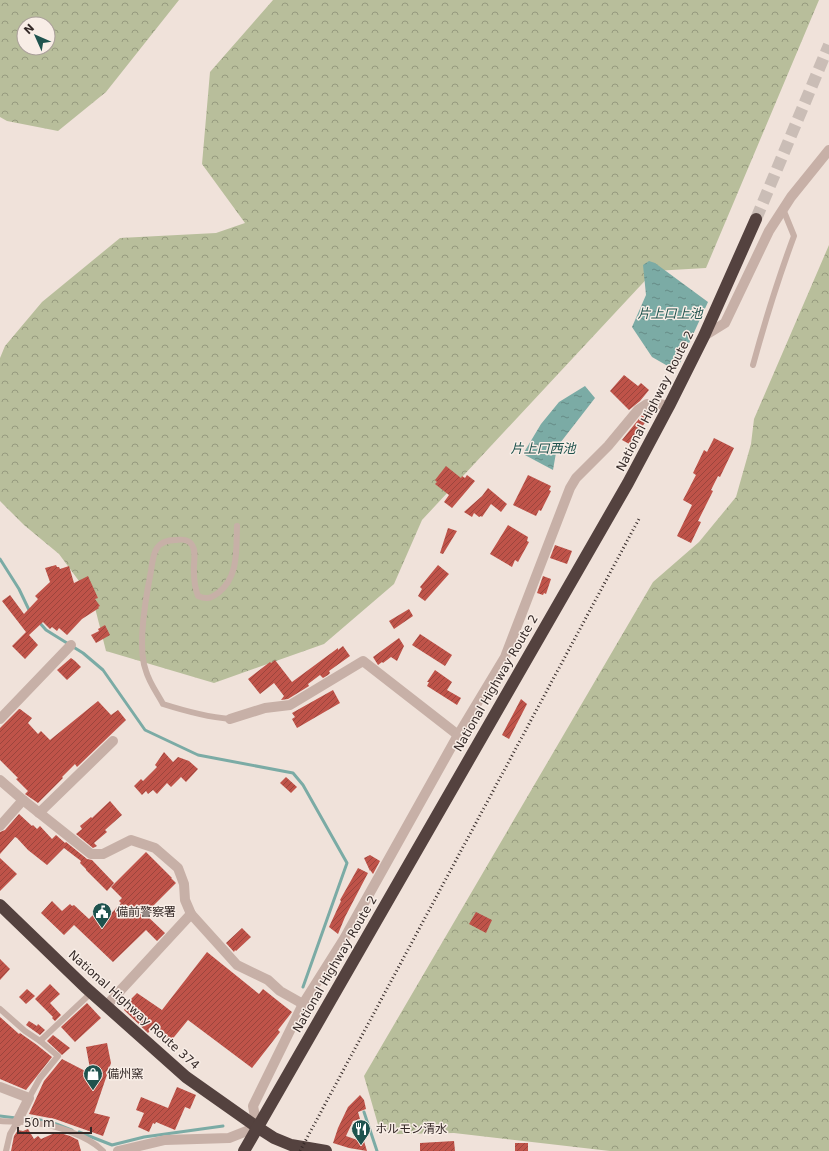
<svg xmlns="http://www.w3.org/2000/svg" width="829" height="1151" font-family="'DejaVu Sans','Noto Sans JP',sans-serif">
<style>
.forest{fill:url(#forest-crowns);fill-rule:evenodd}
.water{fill:url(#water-ripples)}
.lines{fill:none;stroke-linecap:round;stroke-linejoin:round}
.stream{stroke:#7baba5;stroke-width:3}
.building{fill:url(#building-hatch)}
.highway-tunnel{stroke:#cabdb6;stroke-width:12;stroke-dasharray:12 6;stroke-linecap:butt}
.lane{stroke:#c7b0a7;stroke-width:6}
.street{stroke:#c7b0a7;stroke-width:10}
.highway{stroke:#54423f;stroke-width:12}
.rail{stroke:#342927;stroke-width:3;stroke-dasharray:1 3;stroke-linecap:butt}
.labels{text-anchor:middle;stroke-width:3;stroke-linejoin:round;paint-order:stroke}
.street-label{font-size:12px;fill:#342927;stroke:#f8ede6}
.poi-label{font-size:12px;fill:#342927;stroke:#f8ede6;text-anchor:start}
.water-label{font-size:13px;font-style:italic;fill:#1f534e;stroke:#f8ede6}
</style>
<defs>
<pattern id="forest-crowns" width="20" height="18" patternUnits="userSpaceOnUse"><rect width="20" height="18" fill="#b8be9b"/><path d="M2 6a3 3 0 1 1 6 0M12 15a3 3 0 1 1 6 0" fill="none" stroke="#969a7e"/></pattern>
<pattern id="water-ripples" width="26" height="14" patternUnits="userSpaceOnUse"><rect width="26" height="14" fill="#7baba5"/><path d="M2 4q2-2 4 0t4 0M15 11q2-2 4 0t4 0" fill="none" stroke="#668b86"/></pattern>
<pattern id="building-hatch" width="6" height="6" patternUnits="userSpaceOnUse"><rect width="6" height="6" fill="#bf5349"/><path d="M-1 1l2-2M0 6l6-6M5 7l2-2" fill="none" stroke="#9c453d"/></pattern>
</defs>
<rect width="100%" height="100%" fill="#f0e2da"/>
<!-- forest -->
<g class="forest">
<path d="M 0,0 L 179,0 L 106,92 L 58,131 L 7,121 L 0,117 ZM 24,24 L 48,24 L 48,48 L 24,48 Z"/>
<path d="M 273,0 L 819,0 L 706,268 L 654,271 L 422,520 L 394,584 L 324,644 L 214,683 L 106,651 L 93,600 L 59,554 L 24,525 L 0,501 L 0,358 L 5,346 L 42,302 L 120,238 L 216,233 L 245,223 L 202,164 L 210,72 Z"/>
<path d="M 829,245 L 829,1151 L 610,1151 L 454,1133 L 397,1134 L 379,1128 L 364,1076 L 653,582 L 699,542 L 736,497 L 751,444 L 754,419 Z"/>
</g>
<!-- water -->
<g class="water">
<path d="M 649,261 L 655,263 L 708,302 L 679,365 L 673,369 L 652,357 L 632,327 L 646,295 L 643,265 Z"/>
<path d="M 585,386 L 595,398 L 557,447 L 553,470 L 523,454 L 541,424 L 559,402 Z"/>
</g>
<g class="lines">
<!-- stream -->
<g class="stream">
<path d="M 0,559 L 19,589 L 30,612"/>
<path d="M 39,622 L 46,630 L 83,653 L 103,670 L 145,730 L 198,755 L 293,773 L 303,785 L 347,863 L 303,987"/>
<path d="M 364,1112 L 377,1151"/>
<path d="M 0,1116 L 16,1118"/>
<path d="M 22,1118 C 39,1118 56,1123 72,1130"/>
<path d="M 79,1132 L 112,1145 L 144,1137 L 223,1126"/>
</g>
</g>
<!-- building -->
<g class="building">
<path d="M 624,375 L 638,386 L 641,383 L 649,390 L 640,401 L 629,410 L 610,391 Z"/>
<path d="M 649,410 L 652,411 L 651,412 L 652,413 L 636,435 L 637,436 L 631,445 L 622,440 L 642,415 Z"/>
<path d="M 714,438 L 734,448 L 720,477 L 718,476 L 711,490 L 713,491 L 698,521 L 701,522 L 691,543 L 677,536 L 692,505 L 683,500 L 696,475 L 693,473 L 704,450 L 707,452 Z"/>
<path d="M 446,466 L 461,478 L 462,476 L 465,478 L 467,475 L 475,481 L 452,508 L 444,502 L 449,495 L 435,484 L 437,482 L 435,480 Z"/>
<path d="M 528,475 L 551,486 L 549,490 L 551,491 L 541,511 L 539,510 L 536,516 L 513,505 Z"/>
<path d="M 488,488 L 507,504 L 501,512 L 491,504 L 482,517 L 481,516 L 479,517 L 474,513 L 472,517 L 464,512 L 482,496 Z"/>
<path d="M 508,525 L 528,537 L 527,541 L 529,542 L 518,562 L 515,560 L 512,567 L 490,554 Z"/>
<path d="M 448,528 L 457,531 L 443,554 L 440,553 Z"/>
<path d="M 555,545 L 572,551 L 567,564 L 550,558 Z"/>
<path d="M 56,565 L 57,567 L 59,567 L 60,569 L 69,566 L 74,583 L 88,576 L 98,598 L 95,599 L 100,606 L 98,607 L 99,608 L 82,619 L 67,635 L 59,628 L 57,631 L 52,627 L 50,629 L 43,622 L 29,635 L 38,645 L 25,659 L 12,646 L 26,632 L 2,601 L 10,595 L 24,614 L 38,599 L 35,596 L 50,582 L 45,568 Z"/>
<path d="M 438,565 L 449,574 L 425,601 L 418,596 L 422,589 L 420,587 Z"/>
<path d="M 543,576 L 551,579 L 546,594 L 544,593 L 543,595 L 537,593 Z"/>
<path d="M 409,609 L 413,616 L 394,629 L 389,621 Z"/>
<path d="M 105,625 L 110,635 L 96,643 L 91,635 L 99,631 L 98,629 Z"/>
<path d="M 420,634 L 452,655 L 445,666 L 412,645 Z"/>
<path d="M 399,638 L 404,646 L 397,661 L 391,657 L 383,663 L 382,662 L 378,665 L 373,657 Z"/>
<path d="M 343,646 L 350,656 L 329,671 L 330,673 L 328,675 L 323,678 L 320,675 L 308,684 L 309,686 L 288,699 L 281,700 L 284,696 L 274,683 L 260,694 L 248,679 L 270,662 L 271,663 L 275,660 L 292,682 L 338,648 L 338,650 Z"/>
<path d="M 71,658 L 75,661 L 81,667 L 67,680 L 57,670 Z"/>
<path d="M 435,670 L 452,682 L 447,690 L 461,698 L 457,705 L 427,686 L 429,682 L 427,682 Z"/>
<path d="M 333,690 L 340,703 L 297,728 L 292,719 L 295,717 L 292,713 Z"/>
<path d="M 521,699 L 527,704 L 509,739 L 502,735 Z"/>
<path d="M 98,701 L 111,715 L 118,710 L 126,720 L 77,767 L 75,764 L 62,777 L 63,778 L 38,803 L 25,794 L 28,791 L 16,779 L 18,778 L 0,760 L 0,728 L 19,709 L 20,709 L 32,718 L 28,723 L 38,734 L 41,731 L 50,740 Z"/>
<path d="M 164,752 L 173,762 L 178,757 L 189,761 L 198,769 L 186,782 L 181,777 L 171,787 L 167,783 L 157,794 L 153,790 L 148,794 L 146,791 L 142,795 L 134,786 L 141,779 L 143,781 L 157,767 L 155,765 Z"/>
<path d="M 286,777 L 297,787 L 291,793 L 280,783 Z"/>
<path d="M 110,801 L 122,815 L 105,830 L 107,832 L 94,843 L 97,846 L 93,848 L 76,834 L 82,829 L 80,826 L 91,817 L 92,818 Z"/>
<path d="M 19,814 L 32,826 L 33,825 L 37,829 L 40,826 L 52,839 L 56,835 L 65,843 L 66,842 L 87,859 L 92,860 L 114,883 L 107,891 L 86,870 L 86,869 L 80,863 L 81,861 L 64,848 L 47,865 L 28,850 L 17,838 L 15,837 L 0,854 L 0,832 L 5,830 Z"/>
<path d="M 146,852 L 172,878 L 171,878 L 176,883 L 145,914 L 165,933 L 157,941 L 146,930 L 113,962 L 74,925 L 64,935 L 41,913 L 52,901 L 62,911 L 70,904 L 72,906 L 74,905 L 89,919 L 93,915 L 102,923 L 121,903 L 119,901 L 122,898 L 111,887 Z"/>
<path d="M 370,855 L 380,861 L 373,874 L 370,870 L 370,871 L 364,858 Z"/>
<path d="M 0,858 L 17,874 L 0,891 Z"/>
<path d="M 358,868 L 368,873 L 345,917 L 338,934 L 329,927 L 341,901 L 340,900 Z"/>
<path d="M 476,912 L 492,920 L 486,933 L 469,924 Z"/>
<path d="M 242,928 L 251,937 L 236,951 L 235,950 L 234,952 L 226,943 Z"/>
<path d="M 207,952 L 259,994 L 263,989 L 292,1012 L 278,1030 L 280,1032 L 252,1068 L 188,1020 L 170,1042 L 155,1025 L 148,1033 L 124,1010 L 130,1003 L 128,1002 L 137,993 L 162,1010 Z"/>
<path d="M 0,959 L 10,969 L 0,980 Z"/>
<path d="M 50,984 L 60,994 L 50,1003 L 61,1015 L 55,1021 L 52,1018 L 53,1017 L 35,999 Z"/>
<path d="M 27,989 L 35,996 L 26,1004 L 19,997 Z"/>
<path d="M 87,1003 L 101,1018 L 75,1042 L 61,1027 Z"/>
<path d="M 0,1017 L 19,1034 L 20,1033 L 37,1045 L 52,1057 L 26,1090 L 0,1079 Z"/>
<path d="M 29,1021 L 37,1026 L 38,1024 L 45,1030 L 40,1035 L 26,1025 Z"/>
<path d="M 53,1035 L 70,1048 L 62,1055 L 47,1041 Z"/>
<path d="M 107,1043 L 111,1063 L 94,1113 L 110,1117 L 103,1136 L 55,1119 L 29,1114 L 44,1081 L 62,1059 L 91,1074 L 86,1047 Z"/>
<path d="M 177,1087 L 196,1095 L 190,1109 L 185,1107 L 175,1130 L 156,1122 L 155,1124 L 153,1123 L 149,1132 L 138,1127 L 144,1113 L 136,1110 L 141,1097 L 168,1108 Z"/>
<path d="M 360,1095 L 364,1100 L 366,1109 L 358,1112 L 360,1119 L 353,1121 L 346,1136 L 360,1141 L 363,1138 L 367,1151 L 349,1148 L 333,1143 L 338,1128 L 348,1107 Z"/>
<path d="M 28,1129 L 34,1139 L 38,1136 L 41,1139 L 57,1132 L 70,1136 L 78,1140 L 81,1151 L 11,1151 L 14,1136 L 18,1130 L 23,1131 Z"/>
<path d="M 454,1141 L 455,1151 L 420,1151 L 420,1143 Z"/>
<rect x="515" y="1143" width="13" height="8"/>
</g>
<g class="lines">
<!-- highway-tunnel -->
<path class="highway-tunnel" d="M 756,219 L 829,45"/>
<!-- lane -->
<g class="lane">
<path d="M 753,365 C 765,321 778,279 794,236 L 783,209"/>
<path d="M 230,719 C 207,717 185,711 163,704 C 157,693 149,682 146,671 C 137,648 146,596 151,571 C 152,564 153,554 157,548 C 161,542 169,540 176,540 C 182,539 189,540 192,545 C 197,552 193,564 194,572 C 194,581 195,588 198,596 C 207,600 211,598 218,593 C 239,577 236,550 237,526"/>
<path d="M 0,1009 L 25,1031 L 40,1041 L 58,1056 L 40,1078 L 29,1098"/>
<path d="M 40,1041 L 91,993"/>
<path d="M 0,1121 C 11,1122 23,1121 35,1123 C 56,1125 88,1136 103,1151"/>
<path d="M 6,1151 L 10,1134 L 17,1122"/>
</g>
<!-- street -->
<g class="street">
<path d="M 704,336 L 725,323 L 769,231 L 791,197 L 829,150"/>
<path d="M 0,719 L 71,645"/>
<path d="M 230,719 L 265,708 L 290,705 L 363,661 L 458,735"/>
<path d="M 0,780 L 23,800 L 91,854 L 103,854 L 131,840 L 155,848 L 178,868 L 184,884 L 185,900 L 191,914 L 237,965 L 268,980 L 280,991 L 303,1004"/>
<path d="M 39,813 L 113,741"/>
<path d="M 0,826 L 23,800"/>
<path d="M 106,1006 L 191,914"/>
<path d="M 0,1087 L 29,1098 L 17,1122"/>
<path d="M 118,1151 L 165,1140 L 229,1138 L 257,1127 L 253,1106 L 303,1004 L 344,939 L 458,735 L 505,657 L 570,488 L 576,478 L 608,446 L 638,410 L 647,404 L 659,404 L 669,406"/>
</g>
<!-- highway -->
<g class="highway">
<path d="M 0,905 L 85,987 L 186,1077 L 257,1127 L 274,1138 L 291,1145 L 326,1151"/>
<path d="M 244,1151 L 628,483 L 669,406 L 704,336 L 756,219"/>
</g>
<!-- rail -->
<path class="rail" d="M 300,1151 L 640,517"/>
</g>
<!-- icons -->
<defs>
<symbol id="civic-pin" viewBox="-11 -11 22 30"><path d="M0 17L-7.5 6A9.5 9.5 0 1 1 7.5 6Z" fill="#1f534e" stroke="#f8ede6"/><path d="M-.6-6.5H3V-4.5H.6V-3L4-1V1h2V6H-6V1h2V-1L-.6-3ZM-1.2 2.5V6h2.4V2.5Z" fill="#fff"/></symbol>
<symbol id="shop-pin" viewBox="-11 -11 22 30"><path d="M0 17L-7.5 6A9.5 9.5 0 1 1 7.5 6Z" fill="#1f534e" stroke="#f8ede6"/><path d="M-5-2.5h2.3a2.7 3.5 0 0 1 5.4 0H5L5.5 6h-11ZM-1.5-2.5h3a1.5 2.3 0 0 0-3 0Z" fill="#fff"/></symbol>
<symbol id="restaurant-pin" viewBox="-11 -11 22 30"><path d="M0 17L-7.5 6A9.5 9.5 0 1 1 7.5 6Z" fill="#1f534e" stroke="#f8ede6"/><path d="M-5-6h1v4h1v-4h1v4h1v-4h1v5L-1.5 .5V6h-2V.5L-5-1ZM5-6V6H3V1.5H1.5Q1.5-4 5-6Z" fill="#fff"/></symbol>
</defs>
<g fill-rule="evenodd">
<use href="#civic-pin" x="91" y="901" width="22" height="30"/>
<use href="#shop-pin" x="82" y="1063" width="22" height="30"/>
<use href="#restaurant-pin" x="350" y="1118" width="22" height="30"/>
</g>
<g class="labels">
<!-- street labels -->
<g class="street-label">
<text transform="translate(655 401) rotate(-63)" y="4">National Highway Route 2</text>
<text transform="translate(496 683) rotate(-60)" y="4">National Highway Route 2</text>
<text transform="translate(335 964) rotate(-60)" y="4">National Highway Route 2</text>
<text transform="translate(134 1010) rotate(42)" y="4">National Highway Route 374</text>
</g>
<!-- poi labels -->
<g class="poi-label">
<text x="116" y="916">備前警察署</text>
<text x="107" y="1078">備州窯</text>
<text x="375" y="1133">ホルモン清水</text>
</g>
<!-- water labels -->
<g class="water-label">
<text x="670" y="318">片上口上池</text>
<text x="543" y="453">片上口西池</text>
</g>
</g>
<!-- north arrow -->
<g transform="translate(36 36) rotate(315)"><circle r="19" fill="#f8ede6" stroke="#aa9f9a"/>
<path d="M0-3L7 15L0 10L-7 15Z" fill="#1f534e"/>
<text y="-6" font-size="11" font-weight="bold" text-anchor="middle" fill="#342927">N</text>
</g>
<!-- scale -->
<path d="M18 1127v6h73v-6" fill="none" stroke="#342927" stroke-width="2"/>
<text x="24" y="1127" font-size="12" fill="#342927" stroke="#f8ede6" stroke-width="3" paint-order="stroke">50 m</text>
</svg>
